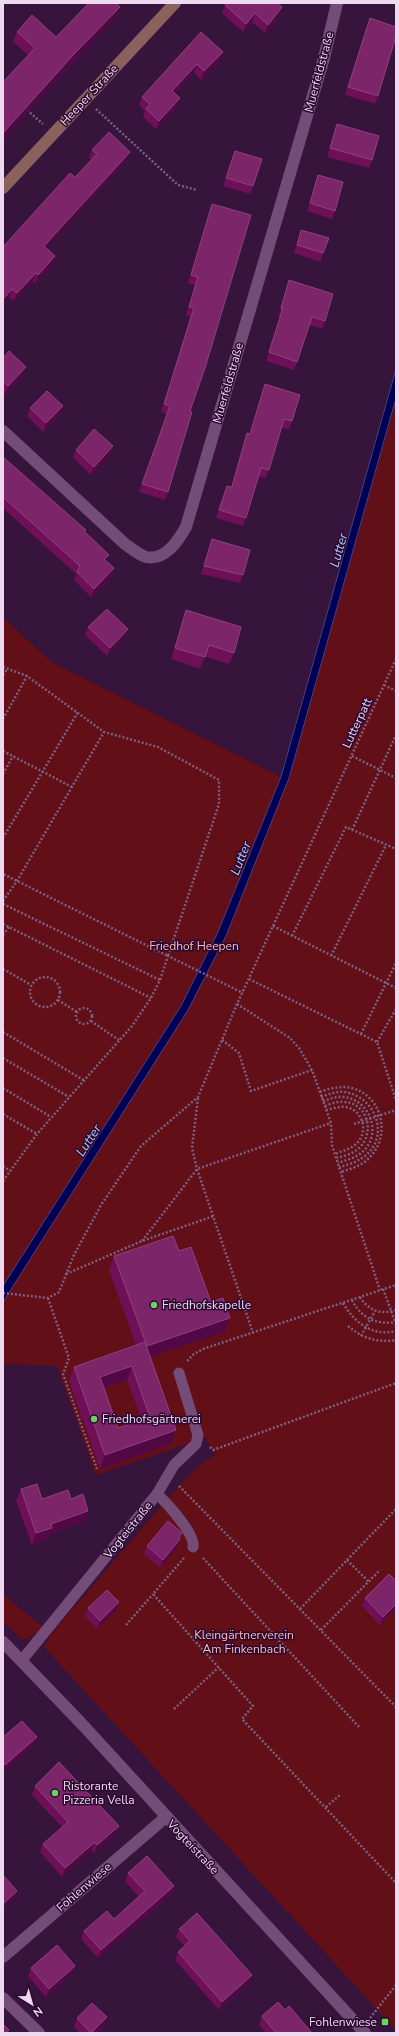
<svg xmlns="http://www.w3.org/2000/svg" width="399" height="2036" font-family="'Nunito Sans',sans-serif">
<style>
.green{fill:#630f17}
.water{fill:#005;stroke:#484184}
.lines{fill:none;stroke-linecap:round;stroke-linejoin:round}
.path{stroke:#7d5f81;stroke-width:2.5;stroke-dasharray:2 2;stroke-linecap:butt}
.service{stroke:#734d78;stroke-width:11}
.minor{stroke:#734d78;stroke-width:12}
.tertiary{stroke:#734d78;stroke-width:12}
.secondary{stroke:#8a615d;stroke-width:12}
.wall{fill:#6e0f58;fill-rule:evenodd}
.shaded-wall{fill:#520845}
.building{fill:#7c2568;stroke:#8e417e;fill-rule:evenodd}
.poi-dot{fill:#6bd363;stroke:#2b0930;stroke-width:1.5}
.labels{text-anchor:middle;stroke-width:3;stroke-linejoin:round;paint-order:stroke}
.street-label{font-size:12px;fill:#efd9f1;stroke:#2b0930}
.park-label{font-size:12px;fill:#f9bcb9;stroke:#2b0930}
.poi-label{font-size:12px;fill:#efd9f1;stroke:#2b0930;text-anchor:start}
.water-label{font-size:13px;font-style:italic;fill:#b1cbf9;stroke:#2b0930}
</style>
<rect width="100%" height="100%" fill="#36143b"/>
<!-- green -->
<g class="green">
<path d="M 396,400 L 396,2030 L 44,1647 L 51,1634 L 176,1489 L 201,1464 L 215,1455 L 206,1438 L 96,1475 L 57,1366 L 3,1364 L 3,617 L 51,662 L 281,777 L 289,778 Z"/>
<path d="M 3,1595 L 43,1627 L 28,1639 L 20,1638 L 3,1621 Z"/>
</g>
<!-- water -->
<path class="water" d="M 396,369 L 396,398 L 289,778 L 226,936 L 188,1010 L 3,1302 L 3,1286 L 181,1006 L 218,932 L 281,777 Z"/>
<g class="lines">
<!-- path -->
<g class="path">
<path d="M 96,109 L 178,185 L 197,190"/>
<path d="M 27,110 L 43,124"/>
<path d="M 3,667 L 27,676 L 104,732 L 158,747 L 219,780 L 219,804 L 168,956 L 3,874"/>
<path d="M 3,675 L 8,668"/>
<path d="M 384,685 L 396,691"/>
<path d="M 3,719 L 27,676"/>
<path d="M 3,751 L 72,787"/>
<path d="M 352,756 L 396,778"/>
<path d="M 3,774 L 13,756"/>
<path d="M 352,830 L 396,735"/>
<path d="M 3,838 L 78,712"/>
<path d="M 3,901 L 17,881 L 104,732"/>
<path d="M 3,904 L 160,980"/>
<path d="M 3,924 L 151,998"/>
<path d="M 273,926 L 396,988"/>
<path d="M 3,935 L 9,927"/>
<path d="M 292,936 L 346,827 L 396,849"/>
<path d="M 331,956 L 386,845"/>
<path d="M 3,969 L 31,985"/>
<circle cx="45" cy="992" r="15"/>
<path d="M 249,979 L 377,1042 L 396,1100"/>
<path d="M 58,1000 L 77,1012"/>
<path d="M 237,1004 L 290,1038 L 299,1048 L 312,1070 L 331,1123 L 332,1145 L 339,1167 L 380,1290"/>
<circle cx="84" cy="1016" r="8"/>
<path d="M 91,1021 L 119,1040"/>
<path d="M 3,1032 L 85,1081"/>
<path d="M 361,1034 L 396,963"/>
<path d="M 222,1040 L 239,1053 L 251,1091 L 312,1070"/>
<path d="M 377,1042 L 396,1009"/>
<path d="M 3,1058 L 69,1097"/>
<path d="M 3,1088 L 51,1117"/>
<path d="M 320,1092 C 327,1089 336,1087 344,1087 C 381,1089 394,1135 368,1159 C 361,1166 350,1169 341,1172"/>
<path d="M 321,1097 C 329,1094 337,1091 345,1092 C 376,1097 390,1136 365,1156 C 357,1162 348,1165 339,1167"/>
<path d="M 198,1098 L 192,1148 L 197,1169 L 253,1333"/>
<path d="M 323,1101 C 330,1099 337,1096 344,1097 C 371,1100 383,1136 361,1153 C 355,1158 346,1160 338,1163"/>
<path d="M 325,1106 C 330,1104 337,1101 343,1102 C 367,1102 376,1132 359,1148 C 353,1154 344,1156 337,1158"/>
<path d="M 326,1110 C 332,1109 338,1106 345,1107 C 363,1109 370,1133 355,1145 C 350,1149 342,1151 335,1154"/>
<path d="M 3,1114 L 37,1134"/>
<path d="M 354,1124 L 396,1110"/>
<path d="M 3,1166 L 10,1171"/>
<path d="M 3,1181 L 37,1134 L 132,1026 L 151,998 L 160,980 L 168,956 L 243,993"/>
<path d="M 142,1241 L 197,1169 L 331,1123"/>
<path d="M 66,1274 L 142,1241 L 214,1216"/>
<path d="M 383,1289 L 396,1324"/>
<path d="M 3,1293 L 48,1298 L 59,1292 L 74,1255 L 101,1205 L 141,1146 L 198,1097 L 237,1004 L 396,659"/>
<path d="M 360,1297 C 369,1311 381,1315 396,1310"/>
<path d="M 48,1298 L 69,1358 L 63,1374 L 97,1469"/>
<path d="M 352,1300 C 361,1318 376,1325 396,1322"/>
<path d="M 343,1303 C 354,1322 372,1337 396,1331"/>
<path d="M 348,1326 C 362,1338 377,1343 396,1340"/>
<path d="M 361,1336 L 375,1311"/>
<path d="M 187,1361 L 194,1354 L 203,1349 L 396,1285"/>
<path d="M 210,1447 L 213,1450 L 396,1383"/>
<path d="M 179,1486 L 396,1707"/>
<path d="M 184,1558 L 153,1594 L 253,1706 L 242,1719 L 396,1883"/>
<path d="M 203,1558 L 360,1728"/>
<path d="M 347,1560 L 369,1582"/>
<path d="M 300,1609 L 396,1509"/>
<path d="M 126,1625 L 153,1594"/>
<path d="M 321,1630 L 380,1570"/>
<path d="M 174,1709 L 219,1667"/>
<path d="M 326,1807 L 341,1794"/>
<path d="M 370,2018 L 396,1985"/>
</g>
<!-- service -->
<g class="service">
<path d="M 157,1494 C 167,1503 196,1535 193,1547"/>
<path d="M 22,1660 L 157,1494 L 174,1465 L 196,1444 L 198,1435 L 179,1373"/>
</g>
<!-- minor -->
<g class="minor">
<path d="M 3,431 L 125,544 C 131,548 139,555 146,557 C 165,561 178,541 186,527 L 324,58 L 337,3"/>
<path d="M 3,1957 L 166,1817"/>
<path d="M 3,1998 L 39,2033"/>
</g>
<!-- tertiary -->
<path class="tertiary" d="M 3,1642 L 81,1723 L 365,2033"/>
<!-- secondary -->
<path class="secondary" d="M 3,188 L 175,3"/>
</g>
<!-- wall -->
<g class="wall">
<path d="M 225,5 L 279,16 L 265,33 L 252,22 L 243,32 L 222,13 Z"/>
<path d="M 116,17 L 72,63 L 3,139 L 3,82 L 28,55 L 13,42 L 17,32 L 56,37 Z"/>
<path d="M 370,18 L 378,96 L 375,104 L 345,95 Z"/>
<path d="M 201,32 L 223,52 L 220,60 L 201,80 L 194,72 L 175,93 L 180,98 L 177,106 L 156,129 L 143,117 L 145,111 L 139,105 L 142,97 Z"/>
<path d="M 337,124 L 372,160 L 369,168 L 327,157 Z"/>
<path d="M 92,150 L 127,160 L 46,248 L 52,265 L 35,283 L 33,281 L 14,301 L 9,297 L 3,304 L 75,177 L 92,160 L 89,158 Z"/>
<path d="M 235,151 L 253,186 L 250,194 L 223,186 Z"/>
<path d="M 318,175 L 335,211 L 332,219 L 307,211 Z"/>
<path d="M 212,204 L 190,411 L 168,492 L 165,500 L 139,492 L 167,414 L 161,412 L 190,317 L 186,315 L 195,285 L 188,283 Z"/>
<path d="M 301,230 L 329,238 L 320,262 L 294,253 Z"/>
<path d="M 289,280 L 325,321 L 322,329 L 309,325 L 294,370 L 266,361 L 280,317 L 278,316 Z"/>
<path d="M 3,358 L 23,375 L 5,394 L 3,392 Z"/>
<path d="M 265,384 L 292,421 L 289,430 L 281,427 L 266,478 L 258,476 L 243,526 L 216,518 L 224,494 L 231,487 L 244,442 L 247,433 L 250,434 Z"/>
<path d="M 63,406 L 60,415 L 43,432 L 27,416 L 30,408 Z"/>
<path d="M 76,450 L 110,455 L 91,475 L 73,458 Z"/>
<path d="M 3,457 L 85,532 L 109,555 L 106,561 L 114,568 L 111,577 L 91,597 L 74,580 L 76,574 L 3,508 Z"/>
<path d="M 212,539 L 243,575 L 240,583 L 201,574 Z"/>
<path d="M 186,610 L 234,653 L 229,664 L 205,657 L 200,669 L 171,659 Z"/>
<path d="M 88,627 L 125,637 L 107,656 L 85,635 Z"/>
<path d="M 179,1251 L 211,1302 L 225,1332 L 150,1357 L 171,1444 L 100,1469 L 69,1381 L 74,1367 L 136,1345 L 109,1270 L 114,1256 ZM 127,1380 L 142,1420 L 118,1428 L 104,1388 Z"/>
<path d="M 21,1489 L 42,1499 L 71,1499 L 84,1522 L 50,1534 L 48,1539 L 32,1545 L 16,1501 Z"/>
<path d="M 182,1533 L 177,1547 L 160,1568 L 144,1554 L 147,1546 Z"/>
<path d="M 365,1598 L 396,1609 L 380,1625 L 362,1606 Z"/>
<path d="M 119,1602 L 116,1611 L 97,1629 L 85,1616 L 88,1608 Z"/>
<path d="M 35,1786 L 119,1826 L 116,1834 L 94,1853 L 92,1850 L 62,1877 L 40,1852 L 43,1844 L 62,1827 L 32,1795 Z"/>
<path d="M 128,1873 L 171,1895 L 98,1958 L 81,1939 L 84,1931 L 114,1919 L 139,1897 L 125,1881 Z"/>
<path d="M 179,1929 L 252,1975 L 249,1983 L 219,2010 L 175,1960 L 178,1952 L 185,1946 L 176,1937 Z"/>
<path d="M 31,1968 L 72,1974 L 46,1997 L 28,1976 Z"/>
<path d="M 285,2010 L 312,2033 L 266,2033 L 259,2025 L 262,2016 Z"/>
<path d="M 107,2017 L 104,2026 L 97,2033 L 80,2033 L 74,2027 L 77,2018 Z"/>
</g>
<!-- shaded-wall -->
<g class="shaded-wall">
<path d="M 120,7 L 116,17 L 72,63 L 3,139 L 3,133 L 75,53 Z"/>
<path d="M 282,7 L 279,16 L 265,33 L 268,25 Z"/>
<path d="M 255,13 L 252,22 L 243,32 L 246,24 Z"/>
<path d="M 223,52 L 220,60 L 201,80 L 204,71 Z"/>
<path d="M 197,64 L 194,72 L 169,99 L 172,91 Z"/>
<path d="M 180,98 L 177,106 L 156,129 L 159,121 Z"/>
<path d="M 130,152 L 127,160 L 41,254 L 44,246 Z"/>
<path d="M 55,256 L 52,265 L 35,283 L 38,275 Z"/>
<path d="M 36,273 L 33,281 L 14,301 L 17,293 Z"/>
<path d="M 12,289 L 9,297 L 3,304 L 3,299 Z"/>
<path d="M 26,367 L 23,375 L 5,394 L 8,386 Z"/>
<path d="M 63,406 L 60,415 L 43,432 L 46,423 Z"/>
<path d="M 113,446 L 110,455 L 91,475 L 94,467 Z"/>
<path d="M 109,555 L 106,563 L 104,559 Z"/>
<path d="M 114,568 L 111,577 L 91,597 L 94,589 Z"/>
<path d="M 128,629 L 125,637 L 107,656 L 110,648 Z"/>
<path d="M 230,1318 L 225,1332 L 141,1360 L 147,1346 Z"/>
<path d="M 132,1366 L 127,1380 L 95,1391 L 100,1377 Z"/>
<path d="M 176,1430 L 171,1444 L 100,1469 L 105,1455 Z"/>
<path d="M 88,1511 L 84,1522 L 50,1534 L 48,1539 L 32,1545 L 36,1533 L 51,1524 Z"/>
<path d="M 182,1533 L 177,1547 L 160,1568 L 163,1560 L 179,1537 Z"/>
<path d="M 119,1602 L 116,1611 L 97,1629 L 100,1621 Z"/>
<path d="M 396,1604 L 396,1609 L 380,1625 L 383,1617 Z"/>
<path d="M 37,1737 L 34,1746 L 3,1772 L 3,1769 L 5,1765 Z"/>
<path d="M 119,1826 L 116,1834 L 94,1853 L 97,1845 Z"/>
<path d="M 95,1842 L 92,1850 L 62,1877 L 65,1868 Z"/>
<path d="M 174,1886 L 171,1895 L 98,1958 L 101,1950 Z"/>
<path d="M 17,1891 L 14,1899 L 3,1909 L 3,1904 Z"/>
<path d="M 75,1966 L 72,1974 L 46,1997 L 49,1989 Z"/>
<path d="M 252,1975 L 249,1983 L 219,2010 L 222,2002 Z"/>
<path d="M 107,2017 L 104,2026 L 97,2033 L 92,2033 Z"/>
</g>
<!-- building -->
<g class="building">
<path d="M 89,3 L 116,3 L 120,7 L 75,53 L 3,133 L 3,82 L 35,48 L 17,32 L 32,15 L 56,37 Z"/>
<path d="M 227,3 L 277,3 L 282,7 L 268,25 L 255,13 L 246,24 L 225,5 Z"/>
<path d="M 370,18 L 396,27 L 396,36 L 378,96 L 348,87 Z"/>
<path d="M 201,32 L 223,52 L 204,71 L 197,64 L 172,91 L 180,98 L 159,121 L 146,109 L 150,104 L 142,97 Z"/>
<path d="M 337,124 L 379,136 L 372,160 L 330,148 Z"/>
<path d="M 109,132 L 130,152 L 44,246 L 55,256 L 38,275 L 36,273 L 17,293 L 12,289 L 3,299 L 3,247 L 70,173 L 75,177 L 97,154 L 92,150 Z"/>
<path d="M 235,151 L 262,159 L 253,186 L 226,178 Z"/>
<path d="M 318,175 L 343,182 L 335,211 L 310,203 Z"/>
<path d="M 212,204 L 251,215 L 205,368 L 190,411 L 192,412 L 168,492 L 142,484 L 170,406 L 164,404 L 194,308 L 189,307 L 198,277 L 191,275 Z"/>
<path d="M 301,230 L 329,238 L 323,253 L 297,245 Z"/>
<path d="M 289,280 L 333,294 L 325,321 L 312,317 L 297,362 L 269,352 L 283,308 L 281,308 Z"/>
<path d="M 9,351 L 26,367 L 8,386 L 3,381 L 3,358 Z"/>
<path d="M 265,384 L 300,395 L 292,421 L 284,419 L 269,470 L 261,468 L 246,518 L 219,510 L 227,486 L 232,487 L 247,433 L 250,434 Z"/>
<path d="M 47,391 L 63,406 L 46,423 L 30,408 Z"/>
<path d="M 94,429 L 113,446 L 94,467 L 76,450 Z"/>
<path d="M 3,457 L 86,530 L 84,531 L 109,555 L 104,559 L 114,568 L 94,589 L 77,572 L 80,566 L 3,497 Z"/>
<path d="M 212,539 L 250,550 L 243,575 L 204,566 Z"/>
<path d="M 107,609 L 128,629 L 110,648 L 88,627 Z"/>
<path d="M 186,610 L 241,627 L 234,653 L 209,645 L 205,657 L 175,648 Z"/>
<path d="M 173,1236 L 179,1251 L 191,1247 L 211,1302 L 223,1298 L 230,1318 L 147,1346 L 114,1256 Z"/>
<path d="M 145,1342 L 176,1430 L 105,1455 L 74,1367 ZM 132,1366 L 150,1417 L 118,1428 L 100,1377 Z"/>
<path d="M 37,1484 L 42,1499 L 68,1490 L 71,1499 L 83,1494 L 88,1511 L 51,1524 L 52,1528 L 36,1533 L 21,1489 Z"/>
<path d="M 168,1521 L 182,1533 L 179,1537 L 180,1539 L 163,1560 L 147,1546 Z"/>
<path d="M 389,1574 L 396,1581 L 396,1604 L 383,1617 L 365,1598 Z"/>
<path d="M 107,1590 L 119,1602 L 100,1621 L 88,1608 Z"/>
<path d="M 22,1721 L 37,1737 L 5,1765 L 3,1763 L 3,1737 Z"/>
<path d="M 59,1762 L 119,1826 L 97,1845 L 95,1842 L 65,1868 L 43,1844 L 68,1822 L 35,1786 Z"/>
<path d="M 147,1856 L 174,1886 L 101,1950 L 84,1931 L 107,1911 L 114,1919 L 145,1891 L 128,1873 Z"/>
<path d="M 3,1875 L 17,1891 L 3,1904 Z"/>
<path d="M 197,1913 L 252,1975 L 222,2002 L 178,1952 L 190,1941 L 179,1929 Z"/>
<path d="M 57,1945 L 75,1966 L 49,1989 L 31,1968 Z"/>
<path d="M 278,2002 L 285,2010 L 289,2006 L 312,2033 L 276,2033 L 262,2016 Z"/>
<path d="M 92,2003 L 107,2017 L 91,2033 L 77,2018 Z"/>
<path d="M 3,2024 L 9,2030 L 6,2033 L 3,2033 Z"/>
</g>
<!-- markers -->
<g class="poi-dot">
<circle cx="154" cy="1305" r="4"/>
<circle cx="94" cy="1419" r="4"/>
<circle cx="55" cy="1793" r="4"/>
<rect x="381" y="2018" width="8" height="8" rx="2"/>
</g>
<g class="labels">
<!-- street labels -->
<g class="street-label">
<text transform="translate(319 72) rotate(-75)" y="4">Muerfeldstraße</text>
<text transform="translate(89 95) rotate(-47)" y="4">Heeper Straße</text>
<text transform="translate(228 383) rotate(-74)" y="4">Muerfeldstraße</text>
<text transform="translate(357 723) rotate(-65)" y="4">Lutterpatt</text>
<text transform="translate(128 1530) rotate(-51)" y="4">Vogteistraße</text>
<text transform="translate(193 1847) rotate(47)" y="4">Vogteistraße</text>
<text transform="translate(84 1887) rotate(-41)" y="4">Fohlenwiese</text>
</g>
<!-- park labels -->
<g class="park-label">
<text x="194" y="950">Friedhof Heepen</text>
<text x="244" y="1639">Kleingärtnerverein<tspan x="244" dy="14">Am Finkenbach</tspan></text>
</g>
<!-- poi labels -->
<g class="poi-label">
<text x="162" y="1309">Friedhofskapelle</text>
<text x="102" y="1423">Friedhofsgärtnerei</text>
<text x="63" y="1790">Ristorante<tspan x="63" dy="14">Pizzeria Vella</tspan></text>
<text x="377" y="2026" text-anchor="end">Fohlenwiese</text>
</g>
<!-- water labels -->
<g class="water-label">
<text transform="translate(338 550) rotate(-74)" y="5">Lutter</text>
<text transform="translate(240 858) rotate(-68)" y="5">Lutter</text>
<text transform="translate(88 1140) rotate(-57)" y="5">Lutter</text>
</g>
</g>
<!-- border -->
<rect width="399" height="2036" fill="none" stroke="#efd9f1" stroke-width="8"/>
<!-- north arrow -->
<g transform="translate(32 2004) rotate(143)" stroke="#2b0930" stroke-width="3" paint-order="stroke">
<path d="M0-3L7 15L0 10L-7 15Z" fill="#efd9f1"/>
<text y="-6" font-size="11" font-weight="bold" text-anchor="middle" fill="#efd9f1">N</text>
</g>
</svg>
